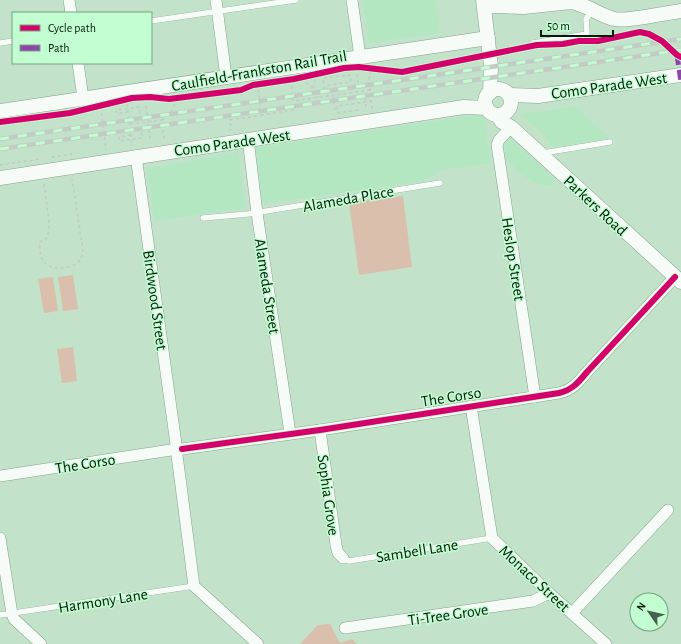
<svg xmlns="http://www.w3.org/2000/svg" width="681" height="644" font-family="'Alegreya Sans',sans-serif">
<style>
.built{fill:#b3e7c1}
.green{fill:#dabfac}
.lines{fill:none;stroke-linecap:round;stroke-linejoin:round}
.service-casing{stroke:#87a18e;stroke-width:6}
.minor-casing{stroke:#87a18e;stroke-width:12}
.tertiary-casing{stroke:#87a18e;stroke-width:15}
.path{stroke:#c2cbc4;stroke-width:1.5;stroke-dasharray:3 3;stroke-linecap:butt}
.service{stroke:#f6fbf7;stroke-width:5.5}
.minor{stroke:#f6fbf7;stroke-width:11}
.tertiary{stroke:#f6fbf7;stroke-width:14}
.rail-casing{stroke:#c2ccc5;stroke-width:4.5}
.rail{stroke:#c1fdd0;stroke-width:3;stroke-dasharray:9;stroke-linecap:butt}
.quiet{stroke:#8e44ad;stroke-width:5;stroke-dasharray:10 5;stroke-linecap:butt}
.cycleway-casing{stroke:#c1fdd0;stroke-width:8}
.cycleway{stroke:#d6006c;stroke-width:6}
.labels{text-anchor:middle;stroke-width:3;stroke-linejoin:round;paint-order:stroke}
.street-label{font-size:16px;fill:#051c0c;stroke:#c1fdd0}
</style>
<rect width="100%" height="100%" fill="#c2e2ca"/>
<!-- built -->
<g class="built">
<path d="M 363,0 L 435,0 L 440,33 L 369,43 Z"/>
<path d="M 576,106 L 609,138 L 555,149 L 541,132 L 522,116 L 520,116 L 524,113 L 554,110 Z"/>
<path d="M 483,114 L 491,163 L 442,170 L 423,181 L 263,204 L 256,148 Z"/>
<path d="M 510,138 L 556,180 L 551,185 L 541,185 L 525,177 L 505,158 L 505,144 Z"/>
<path d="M 238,152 L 245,208 L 155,221 L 147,169 Z"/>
</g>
<!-- green -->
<g class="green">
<path d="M 403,196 L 412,267 L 359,275 L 349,203 Z"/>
<path d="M 73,275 L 78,309 L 63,311 L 58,277 Z"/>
<path d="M 53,277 L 58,311 L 44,313 L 38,279 Z"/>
<path d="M 73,347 L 77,381 L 62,383 L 57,349 Z"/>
<path d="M 330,624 L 340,643 L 352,639 L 357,644 L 300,644 L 318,625 Z"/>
</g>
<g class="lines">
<defs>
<g id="service">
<path d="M 151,21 L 296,0"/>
<path d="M 0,43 L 13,41"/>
<path d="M 533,43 L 587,34 L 586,19 L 592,11"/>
<path d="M 543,153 L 610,142"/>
<path d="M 203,218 L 248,214 L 440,183"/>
<path d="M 343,558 L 349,561 L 492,538"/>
<path d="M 0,615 L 194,586"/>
</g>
<g id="minor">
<path d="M 69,0 L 71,13"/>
<path d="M 216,0 L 226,77"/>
<path d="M 352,0 L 360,57"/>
<path d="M 78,63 L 83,98"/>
<path d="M 511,127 L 499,140 L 497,145 L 535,397"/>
<path d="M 248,139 L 257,213 L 290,433"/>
<path d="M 136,156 L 176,444"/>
<path d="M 471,406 L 492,538 L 549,593 L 606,644"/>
<path d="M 320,430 L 336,545 L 338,553 L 343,558"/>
<path d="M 182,449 L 320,430 L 559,393 C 572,390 578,383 587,372 L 675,277"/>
<path d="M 177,455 L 194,586 L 258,644"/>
<path d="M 0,476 L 171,450"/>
<path d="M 0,538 L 12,614 L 14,619 L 41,644"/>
<path d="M 572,613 L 668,510"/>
<path d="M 345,628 L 533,601 L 549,593"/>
</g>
<g id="tertiary">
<path d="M 483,0 L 491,66 L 490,93"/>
<path d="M 485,7 L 497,6 L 524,7 L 571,2 C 586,4 598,15 614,19 C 626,22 666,13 681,11"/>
<circle cx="498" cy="102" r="13"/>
<path d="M 509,95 L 538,96 L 681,75"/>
<path d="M 0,111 L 488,38"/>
<path d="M 497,115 L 502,122 L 511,127 L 681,282"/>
<path d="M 0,178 L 464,107 L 487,108"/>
</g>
</defs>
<!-- service casing -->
<use href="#service" class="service-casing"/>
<!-- minor casing -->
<use href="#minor" class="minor-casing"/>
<!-- tertiary casing -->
<use href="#tertiary" class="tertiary-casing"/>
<!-- path -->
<g class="path">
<path d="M 357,74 L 359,92"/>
<path d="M 301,79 L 313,88 L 318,98"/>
<path d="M 291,80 L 293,101 L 370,90"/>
<path d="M 313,88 L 316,76"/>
<path d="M 324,89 L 323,78 L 350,75 L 351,82 L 327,85 L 328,96"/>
<path d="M 333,95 L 335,112"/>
<path d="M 365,98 L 366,109"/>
<path d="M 127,104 L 132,146"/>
<path d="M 146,106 L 150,138"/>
<path d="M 101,107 L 106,150"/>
<path d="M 372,109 L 369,75 L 374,67"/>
<path d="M 358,110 L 338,113 L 337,106 L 372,101"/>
<path d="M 128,112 L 117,114 L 116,110 L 139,107 L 140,115"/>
<path d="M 261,115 L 294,110 L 293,102"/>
<path d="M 162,120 L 171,112 L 177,98"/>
<path d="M 130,124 L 162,120 L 164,140"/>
<path d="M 229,130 L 231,130 L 230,120 L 261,115 L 258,84"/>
<path d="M 131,135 L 119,137 L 119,141 L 142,138 L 141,130"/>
<path d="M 52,157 L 72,154"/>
<path d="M 0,165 L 41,159"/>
<path d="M 44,184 L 49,222 L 49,229 L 47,238 L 40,242 C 40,250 39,257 45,263 C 52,271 74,269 80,260 C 82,258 82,254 83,251 L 72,179"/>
</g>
<!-- service -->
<use href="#service" class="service"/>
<!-- minor -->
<use href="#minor" class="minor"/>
<!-- tertiary -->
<use href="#tertiary" class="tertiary"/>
<defs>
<g id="rail">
<path d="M 0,139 L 681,39"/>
<path d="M 0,149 L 681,50"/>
</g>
</defs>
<!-- rail casing -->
<use href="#rail" class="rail-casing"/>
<!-- rail -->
<use href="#rail" class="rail"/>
<!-- quiet -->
<path class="quiet" d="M 677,55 L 681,82"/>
<defs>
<g id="cycleway">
<path d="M 0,122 L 70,113 L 132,98 L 150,97 L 169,99 L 241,90 L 253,85 L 294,79 L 344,68 L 359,67 L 402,72 L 537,45 L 563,44 L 579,41 L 598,41 L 640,32 L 649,34 L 662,41 L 677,55 L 681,57"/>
<path d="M 182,449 L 320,430 L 559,393 C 572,390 578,383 587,372 L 675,277"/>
</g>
</defs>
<!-- cycleway casing -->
<use href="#cycleway" class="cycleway-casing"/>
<!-- cycleway -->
<use href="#cycleway" class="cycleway"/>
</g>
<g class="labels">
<!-- street labels -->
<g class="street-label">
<text transform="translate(259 70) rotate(-10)" y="6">Caulfield-Frankston Rail Trail</text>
<text transform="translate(609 85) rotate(-8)" y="6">Como Parade West</text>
<text transform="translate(232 142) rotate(-8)" y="6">Como Parade West</text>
<text transform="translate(348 198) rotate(-10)" y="6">Alameda Place</text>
<text transform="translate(596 205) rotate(43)" y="6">Parkers Road</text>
<text transform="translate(514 259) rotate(81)" y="6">Heslop Street</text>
<text transform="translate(268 286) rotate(81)" y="6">Alameda Street</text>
<text transform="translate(156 300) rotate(82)" y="6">Birdwood Street</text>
<text transform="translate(451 396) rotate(-9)" y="6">The Corso</text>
<text transform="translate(85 463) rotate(-9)" y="6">The Corso</text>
<text transform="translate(329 495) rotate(82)" y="6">Sophia Grove</text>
<text transform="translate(417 550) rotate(-9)" y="6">Sambell Lane</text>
<text transform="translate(535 578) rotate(43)" y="6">Monaco Street</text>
<text transform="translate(103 600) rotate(-9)" y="6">Harmony Lane</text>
<text transform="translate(448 614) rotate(-8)" y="6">Ti-Tree Grove</text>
</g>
</g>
<!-- legend -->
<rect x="12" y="12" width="140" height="52" fill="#c1fdd0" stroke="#76a382"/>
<rect x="20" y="25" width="20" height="6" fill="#d6006c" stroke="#76a382"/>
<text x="48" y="32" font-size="12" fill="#051c0c">Cycle path</text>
<rect x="20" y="45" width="20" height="6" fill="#8e44ad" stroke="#76a382"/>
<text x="48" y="52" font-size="12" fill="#051c0c">Path</text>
<!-- north arrow -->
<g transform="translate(649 612) rotate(304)"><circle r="19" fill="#c1fdd0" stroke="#76a382"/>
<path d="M0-3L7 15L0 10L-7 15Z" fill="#47614e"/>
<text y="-6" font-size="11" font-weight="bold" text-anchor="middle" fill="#051c0c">N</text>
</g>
<!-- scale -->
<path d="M541 30v6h72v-6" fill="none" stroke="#051c0c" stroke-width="2"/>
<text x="547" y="30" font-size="12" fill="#051c0c" stroke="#c1fdd0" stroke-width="3" paint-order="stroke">50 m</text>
</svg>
